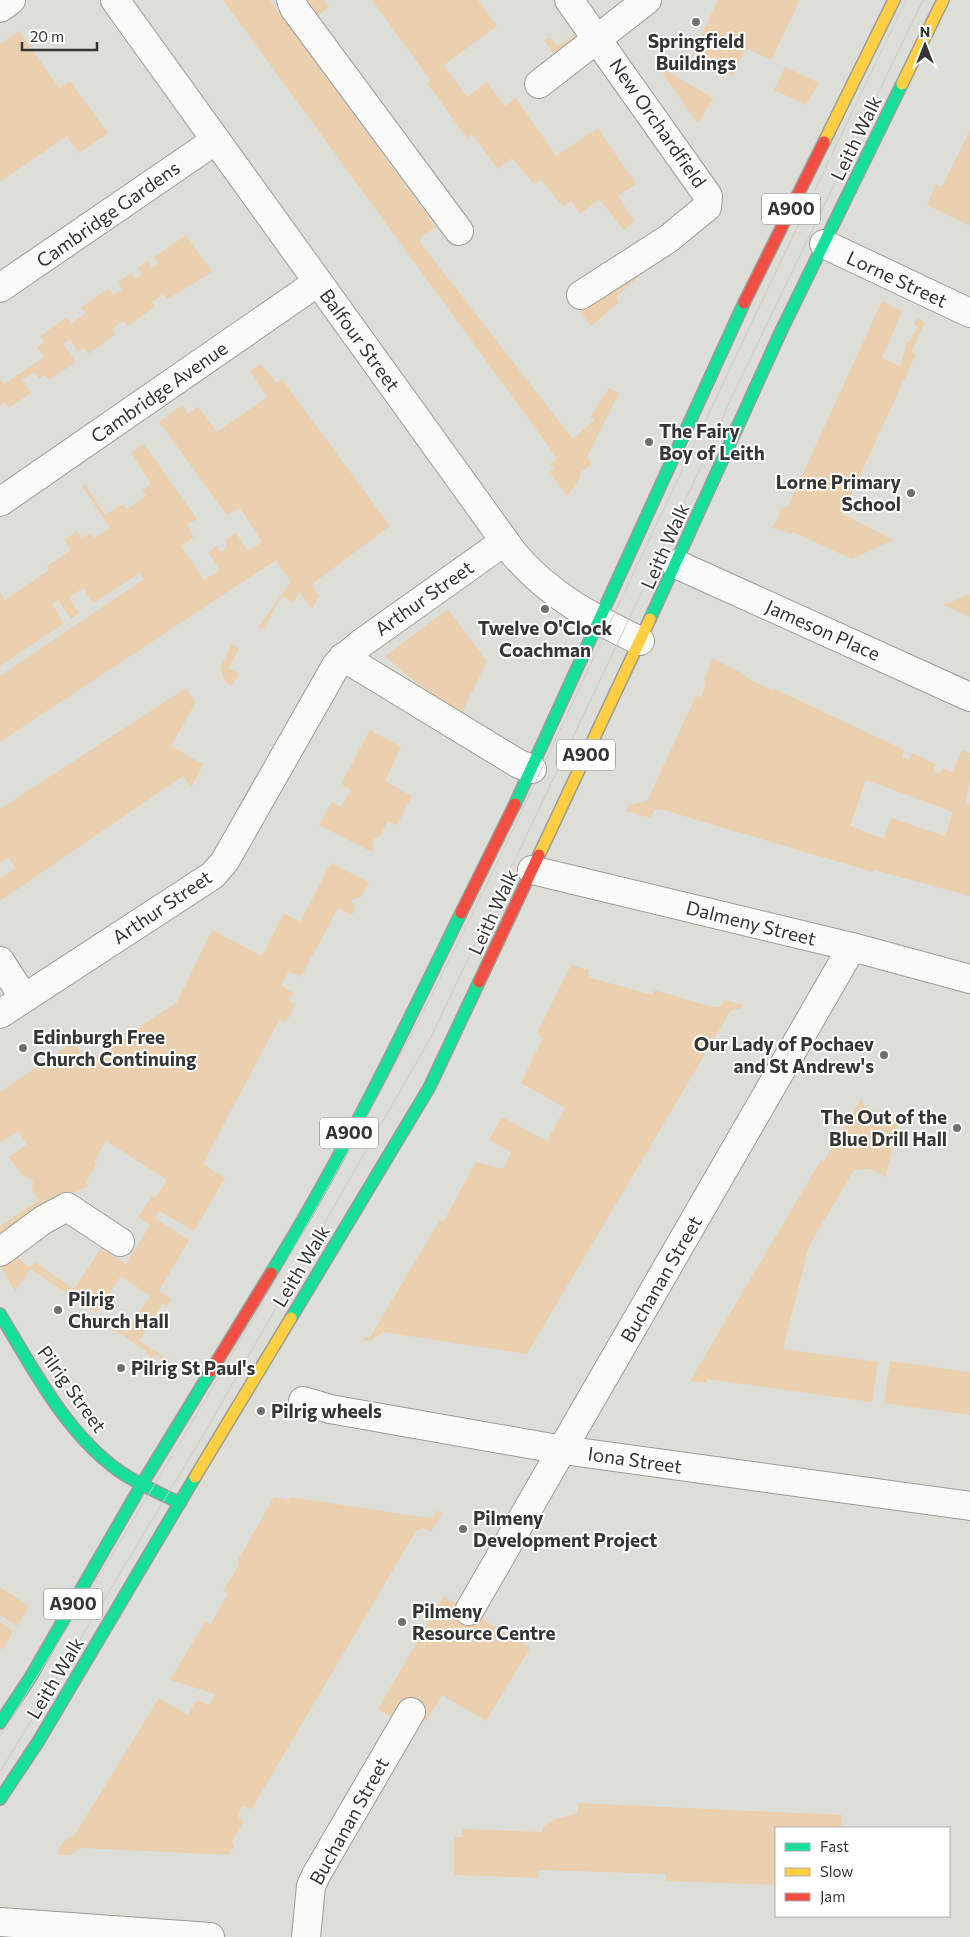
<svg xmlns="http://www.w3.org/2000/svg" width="970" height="1937" font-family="Commissioner,sans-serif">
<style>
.green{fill:#ebd0af;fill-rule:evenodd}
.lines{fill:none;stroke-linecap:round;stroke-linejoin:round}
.street-casing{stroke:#9b9b97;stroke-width:30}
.fast-casing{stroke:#9b9b97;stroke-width:14}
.slow-casing{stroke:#9b9b97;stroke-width:14}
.jam-casing{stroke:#9b9b97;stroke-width:14}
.street{stroke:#fafaf9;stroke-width:28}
.fast{stroke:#16e098;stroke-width:11}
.slow{stroke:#ffcf43;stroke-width:11}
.jam{stroke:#f24e42;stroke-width:11}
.tram{stroke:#cdcdcc;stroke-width:1}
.poi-dot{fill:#70706c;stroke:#fffffe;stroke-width:2}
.labels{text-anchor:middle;stroke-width:4;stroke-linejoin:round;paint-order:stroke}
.shield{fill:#fffffe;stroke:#72726f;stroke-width:1}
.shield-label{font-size:18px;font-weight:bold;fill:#353532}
.poi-label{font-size:19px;font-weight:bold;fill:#353532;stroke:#fffffe;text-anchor:start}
.street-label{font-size:19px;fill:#353532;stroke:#fffffe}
</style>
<rect width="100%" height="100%" fill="#deded9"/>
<!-- green -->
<g class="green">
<path d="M 223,0 L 270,0 L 436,227 L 420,238 L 420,242 L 573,439 L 594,420 L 591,416 L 609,388 L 619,393 L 587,457 L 592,464 L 581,472 L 579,480 L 567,496 L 550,472 L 554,469 L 550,464 L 557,458 Z"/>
<path d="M 306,0 L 324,0 L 329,7 L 318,16 Z"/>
<path d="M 372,0 L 478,0 L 497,26 L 444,65 L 467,97 L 487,82 L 505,106 L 516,98 L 556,156 L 598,128 L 636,184 L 618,196 L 634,221 L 624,230 L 599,199 L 580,214 L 571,201 L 563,207 L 541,180 L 534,184 L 512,158 L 498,169 L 472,134 L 467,138 L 427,83 L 430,80 Z"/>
<path d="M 718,0 L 800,0 L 771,60 L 746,48 L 733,76 L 692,55 Z"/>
<path d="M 19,31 L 59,88 L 70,81 L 108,133 L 79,153 L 67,136 L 0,182 L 0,44 Z"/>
<path d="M 577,32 L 583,39 L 557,58 L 544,40 L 550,37 L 558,46 Z"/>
<path d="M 785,67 L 819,83 L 806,105 L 774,90 Z"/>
<path d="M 665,70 L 713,98 L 698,124 L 663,74 Z"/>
<path d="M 970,130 L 970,226 L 927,205 L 936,184 L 942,187 Z"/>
<path d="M 186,235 L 212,272 L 168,299 L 163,294 L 152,302 L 155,307 L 128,326 L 123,321 L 112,329 L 116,334 L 88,354 L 84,348 L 78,352 L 70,339 L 63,344 L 76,362 L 49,380 L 45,375 L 39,379 L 34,372 L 22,380 L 31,393 L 9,408 L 5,402 L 0,406 L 0,379 L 4,384 L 44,357 L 37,347 L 45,342 L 40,336 L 67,317 L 71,324 L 86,313 L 80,308 L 109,288 L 113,295 L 122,289 L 118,282 L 131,273 L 135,279 L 142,275 L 138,268 L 148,261 L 152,268 L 158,264 L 154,257 Z"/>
<path d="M 641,272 L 643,273 L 616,297 L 619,302 L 591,326 L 580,312 Z"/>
<path d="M 882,301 L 902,311 L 882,358 L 900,366 L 907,342 L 910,342 L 917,326 L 914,324 L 917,318 L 925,322 L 911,352 L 916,354 L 842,514 L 894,540 L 852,559 L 793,532 L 792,534 L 770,527 L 774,526 L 781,509 L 788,506 Z"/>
<path d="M 261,364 L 276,383 L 282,379 L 390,526 L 311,585 L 319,596 L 312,609 L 299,592 L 293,603 L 282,596 L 263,629 L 258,627 L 291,582 L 276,560 L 0,742 L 0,676 L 144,579 L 140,573 L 93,603 L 83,588 L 69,598 L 79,613 L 71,619 L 58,600 L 52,604 L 64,623 L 0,666 L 0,593 L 5,600 L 49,570 L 47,566 L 71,550 L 64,540 L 77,531 L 82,538 L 91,533 L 95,538 L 110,528 L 82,486 L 85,484 L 105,515 L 123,504 L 127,509 L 146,496 L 142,490 L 151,484 L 131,453 L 144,444 L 197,519 L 187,525 L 194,537 L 181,546 L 204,580 L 220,570 L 208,552 L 216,546 L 219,551 L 223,551 L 227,545 L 225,540 L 236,533 L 248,551 L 262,542 L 240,508 L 227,515 L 159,422 L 182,405 L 188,413 L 198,407 L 217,432 L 267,397 L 250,371 Z"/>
<path d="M 970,594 L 970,617 L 943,605 Z"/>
<path d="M 448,609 L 487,661 L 462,713 L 415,682 L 385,656 Z"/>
<path d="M 232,644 L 239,649 L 229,668 L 239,674 L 232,686 L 225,682 L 220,668 Z"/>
<path d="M 713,658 L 744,674 L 745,677 L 772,690 L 775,689 L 904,750 L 902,757 L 909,760 L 912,753 L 936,764 L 933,771 L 939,774 L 943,768 L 952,772 L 962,750 L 970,753 L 970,782 L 965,803 L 970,804 L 970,896 L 874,870 L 873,872 L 660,809 L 654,810 L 651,818 L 626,811 L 628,805 L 647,801 L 696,696 L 701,697 L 705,686 L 704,679 ZM 866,780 L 953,812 L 945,836 L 891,818 L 884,839 L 850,826 Z"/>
<path d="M 186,688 L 196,702 L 171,746 L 203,764 L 191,788 L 183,776 L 0,901 L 0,879 L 16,868 L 8,858 L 0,863 L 0,809 Z"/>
<path d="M 370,730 L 401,747 L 385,781 L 412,796 L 397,825 L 388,821 L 380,836 L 374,839 L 372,852 L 319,825 L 332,802 L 341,807 L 351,790 L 341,784 Z"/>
<path d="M 331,863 L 369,882 L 361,897 L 352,900 L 355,910 L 352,915 L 338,908 L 301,977 L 289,971 L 281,985 L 294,993 L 289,999 L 292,1003 L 296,1004 L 286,1023 L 279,1020 L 203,1164 L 225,1178 L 194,1231 L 159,1211 L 155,1218 L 189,1240 L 159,1291 L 171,1299 L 167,1307 L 162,1304 L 139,1341 L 170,1360 L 167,1364 L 155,1354 L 152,1358 L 146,1353 L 146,1351 L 125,1337 L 125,1334 L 123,1336 L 104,1325 L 105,1319 L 126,1332 L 150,1296 L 121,1276 L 96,1313 L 30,1269 L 15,1292 L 0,1264 L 15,1255 L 30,1268 L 35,1262 L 74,1289 L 101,1248 L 126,1264 L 150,1225 L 138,1217 L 152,1196 L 155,1198 L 167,1180 L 106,1141 L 94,1162 L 97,1164 L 85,1183 L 89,1186 L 32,1211 L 0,1234 L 0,1226 L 39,1200 L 32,1191 L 33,1180 L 22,1175 L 9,1157 L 27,1144 L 18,1131 L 0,1143 L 0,1092 L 74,1042 L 87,1062 L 177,1002 L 212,930 L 262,956 L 284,913 L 300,922 Z"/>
<path d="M 571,965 L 589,970 L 588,977 L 652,995 L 655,990 L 712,1007 L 720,1007 L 724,1000 L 744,1005 L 741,1009 L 735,1009 L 730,1012 L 527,1354 L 383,1332 L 370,1341 L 363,1340 L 365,1337 L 370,1337 L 440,1220 L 443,1222 L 476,1162 L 503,1169 L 511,1152 L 489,1140 L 502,1117 L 547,1141 L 565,1108 L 521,1083 L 543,1038 L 537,1033 Z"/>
<path d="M 861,1099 L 866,1109 L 901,1117 L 885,1177 L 871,1169 L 854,1170 L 809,1246 L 783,1349 L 878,1362 L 872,1402 L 707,1379 L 706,1383 L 690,1381 L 821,1160 L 824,1161 Z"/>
<path d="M 890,1361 L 970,1372 L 970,1415 L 884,1403 Z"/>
<path d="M 274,1497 L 289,1500 L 290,1497 L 429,1518 L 435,1515 L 436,1510 L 442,1514 L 431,1532 L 423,1528 L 416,1531 L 251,1810 L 245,1806 L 242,1807 L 238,1814 L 239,1818 L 244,1821 L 232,1841 L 234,1847 L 229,1855 L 81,1848 L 70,1855 L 58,1855 C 58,1847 66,1837 74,1836 L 159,1698 L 188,1715 L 197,1700 L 209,1705 L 215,1694 L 170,1680 L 206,1620 L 210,1625 L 228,1594 L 223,1591 L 239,1565 L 238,1560 Z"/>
<path d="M 0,1587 L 29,1606 L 17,1626 L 0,1615 Z"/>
<path d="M 444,1596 L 530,1648 L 486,1721 L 442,1695 L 426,1721 L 406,1708 L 398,1721 L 378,1709 Z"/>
<path d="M 0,1622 L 13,1631 L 3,1650 L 0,1648 Z"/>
<path d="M 578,1803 L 842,1815 L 841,1828 L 776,1828 L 775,1885 L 666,1881 L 666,1874 L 539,1870 L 538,1878 L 454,1875 L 454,1837 L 462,1837 L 462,1829 L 542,1832 L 543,1827 L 552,1820 L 578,1813 Z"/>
</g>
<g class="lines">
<defs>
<g id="street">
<path d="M 115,0 L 514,554 C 551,597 591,617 640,641"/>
<path d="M 291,0 L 294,8 L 459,231"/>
<path d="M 569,0 L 708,196 L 707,207 L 668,239 L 581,295"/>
<path d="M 0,8 L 11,0"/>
<path d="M 539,84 L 647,0"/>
<path d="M 824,244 L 970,313"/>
<path d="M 0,288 L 216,140"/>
<path d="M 0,502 L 318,282"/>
<path d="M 676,564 L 970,697"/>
<path d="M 343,657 L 519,764 L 532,769"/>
<path d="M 532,870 L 852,947 L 970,979"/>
<path d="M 0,961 L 24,998"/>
<path d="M 0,1014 L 213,875 L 225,861 L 337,664 L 359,645 L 505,541"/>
<path d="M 0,1252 L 43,1220 L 67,1207 L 120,1242"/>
<path d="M 303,1401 L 330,1409 L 563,1450 L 970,1506"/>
<path d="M 469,1611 L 852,947"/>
<path d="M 0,1922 L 210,1937"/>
<path d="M 306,1937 L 311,1886 L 316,1875 L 411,1712"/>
</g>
<g id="fast">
<path d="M 650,619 L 782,329 L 902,84"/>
<path d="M 515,804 L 744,303"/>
<path d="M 271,1273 C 342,1158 402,1035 461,913"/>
<path d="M 0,1314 C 33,1369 66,1433 119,1471 C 138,1484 159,1493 180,1503"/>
<path d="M 291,1318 L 429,1088 L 479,982"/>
<path d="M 0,1723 L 30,1678 L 142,1484 L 211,1371"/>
<path d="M 0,1799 L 38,1742 L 195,1477"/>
</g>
<g id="slow">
<path d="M 902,84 L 943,0"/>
<path d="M 824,142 L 894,0"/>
<path d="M 539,855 L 650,619"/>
<path d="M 195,1477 L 291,1318"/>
</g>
<g id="jam">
<path d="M 744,303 L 824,142"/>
<path d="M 461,913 L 515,804"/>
<path d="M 479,982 L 539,855"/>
<path d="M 211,1371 L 271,1273"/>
</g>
</defs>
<!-- street casing -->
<use href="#street" class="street-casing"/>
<!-- fast casing -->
<use href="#fast" class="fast-casing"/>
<!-- slow casing -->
<use href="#slow" class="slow-casing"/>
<!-- jam casing -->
<use href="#jam" class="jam-casing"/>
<!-- street -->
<use href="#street" class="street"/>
<!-- fast -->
<use href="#fast" class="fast"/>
<!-- slow -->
<use href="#slow" class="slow"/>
<!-- jam -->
<use href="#jam" class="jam"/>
<!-- tram -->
<g class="tram">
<path d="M 0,1736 C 141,1510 279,1283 404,1048 C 478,909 543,765 610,623 C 708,415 806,207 906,0"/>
<path d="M 0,1772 L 201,1439 L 431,1037 L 718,431 L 729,403 L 923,0"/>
</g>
</g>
<!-- markers -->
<g class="poi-dot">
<circle cx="696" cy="22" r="5"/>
<circle cx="649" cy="442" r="5"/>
<circle cx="911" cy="493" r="5"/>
<circle cx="545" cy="609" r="5"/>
<circle cx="23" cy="1048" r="5"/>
<circle cx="884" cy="1055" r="5"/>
<circle cx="957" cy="1128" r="5"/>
<circle cx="58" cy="1310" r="5"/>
<circle cx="121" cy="1368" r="5"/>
<circle cx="261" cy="1411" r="5"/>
<circle cx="463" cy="1529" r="5"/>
<circle cx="402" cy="1622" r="5"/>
</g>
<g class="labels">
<!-- shield labels -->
<g class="shield">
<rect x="762" y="193.5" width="58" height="31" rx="4"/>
<rect x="557" y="739.5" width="58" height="31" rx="4"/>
<rect x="320" y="1117.5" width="58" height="31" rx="4"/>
<rect x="44" y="1588.5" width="58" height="31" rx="4"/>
</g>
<g class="shield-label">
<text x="791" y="215">A900</text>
<text x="586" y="761">A900</text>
<text x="349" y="1139">A900</text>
<text x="73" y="1610">A900</text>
</g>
<!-- poi labels -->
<g class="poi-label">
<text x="696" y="48" text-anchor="middle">Springfield<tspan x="696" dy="22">Buildings</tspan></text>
<text x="659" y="438">The Fairy<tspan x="659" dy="22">Boy of Leith</tspan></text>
<text x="901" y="489" text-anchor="end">Lorne Primary<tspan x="901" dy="22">School</tspan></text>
<text x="545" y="635" text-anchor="middle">Twelve O'Clock<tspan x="545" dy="22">Coachman</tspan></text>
<text x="33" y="1044">Edinburgh Free<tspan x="33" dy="22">Church Continuing</tspan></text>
<text x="874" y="1051" text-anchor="end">Our Lady of Pochaev<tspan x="874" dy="22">and St Andrew's</tspan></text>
<text x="947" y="1124" text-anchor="end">The Out of the<tspan x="947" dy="22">Blue Drill Hall</tspan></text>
<text x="68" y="1306">Pilrig<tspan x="68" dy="22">Church Hall</tspan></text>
<text x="131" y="1375">Pilrig St Paul's</text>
<text x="271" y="1418">Pilrig wheels</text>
<text x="473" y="1525">Pilmeny<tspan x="473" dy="22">Development Project</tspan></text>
<text x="412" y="1618">Pilmeny<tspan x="412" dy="22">Resource Centre</tspan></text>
</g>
<!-- street labels -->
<g class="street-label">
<text transform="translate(658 123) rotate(55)" y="7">New Orchardfield</text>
<text transform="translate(856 138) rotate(-64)" y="7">Leith Walk</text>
<text transform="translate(108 214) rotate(-35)" y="7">Cambridge Gardens</text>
<text transform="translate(897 279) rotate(25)" y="7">Lorne Street</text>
<text transform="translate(360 340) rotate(54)" y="7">Balfour Street</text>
<text transform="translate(159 392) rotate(-35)" y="7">Cambridge Avenue</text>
<text transform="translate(665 546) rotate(-66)" y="7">Leith Walk</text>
<text transform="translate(424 598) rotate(-35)" y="7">Arthur Street</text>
<text transform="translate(823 630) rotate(24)" y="7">Jameson Place</text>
<text transform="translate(162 907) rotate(-34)" y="7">Arthur Street</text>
<text transform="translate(493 912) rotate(-65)" y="7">Leith Walk</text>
<text transform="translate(751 923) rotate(14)" y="7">Dalmeny Street</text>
<text transform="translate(301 1266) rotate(-59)" y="7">Leith Walk</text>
<text transform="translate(661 1279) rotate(-60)" y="7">Buchanan Street</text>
<text transform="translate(72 1389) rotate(54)" y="7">Pilrig Street</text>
<text transform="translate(635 1460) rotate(8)" y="7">Iona Street</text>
<text transform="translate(55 1678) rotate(-59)" y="7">Leith Walk</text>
<text transform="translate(349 1821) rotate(-61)" y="7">Buchanan Street</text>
</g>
</g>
<!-- legend -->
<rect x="775" y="1827" width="175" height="90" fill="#fffffe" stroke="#aeaeac"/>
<rect x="785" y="1843" width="25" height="8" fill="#16e098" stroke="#aeaeac"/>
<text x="820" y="1852" font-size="15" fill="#353532">Fast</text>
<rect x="785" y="1868" width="25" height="8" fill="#ffcf43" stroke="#aeaeac"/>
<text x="820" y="1877" font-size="15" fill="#353532">Slow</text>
<rect x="785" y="1893" width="25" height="8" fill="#f24e42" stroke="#aeaeac"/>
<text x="820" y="1902" font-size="15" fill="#353532">Jam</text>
<!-- north arrow -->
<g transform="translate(925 45)" stroke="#fffffe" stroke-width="4" paint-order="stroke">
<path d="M0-4L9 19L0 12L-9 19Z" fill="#353532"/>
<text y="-8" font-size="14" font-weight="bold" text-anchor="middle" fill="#353532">N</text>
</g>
<!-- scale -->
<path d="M22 42v8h75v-8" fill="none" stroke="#353532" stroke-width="2.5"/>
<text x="30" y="42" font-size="15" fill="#353532" stroke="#fffffe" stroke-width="4" paint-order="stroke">20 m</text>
</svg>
